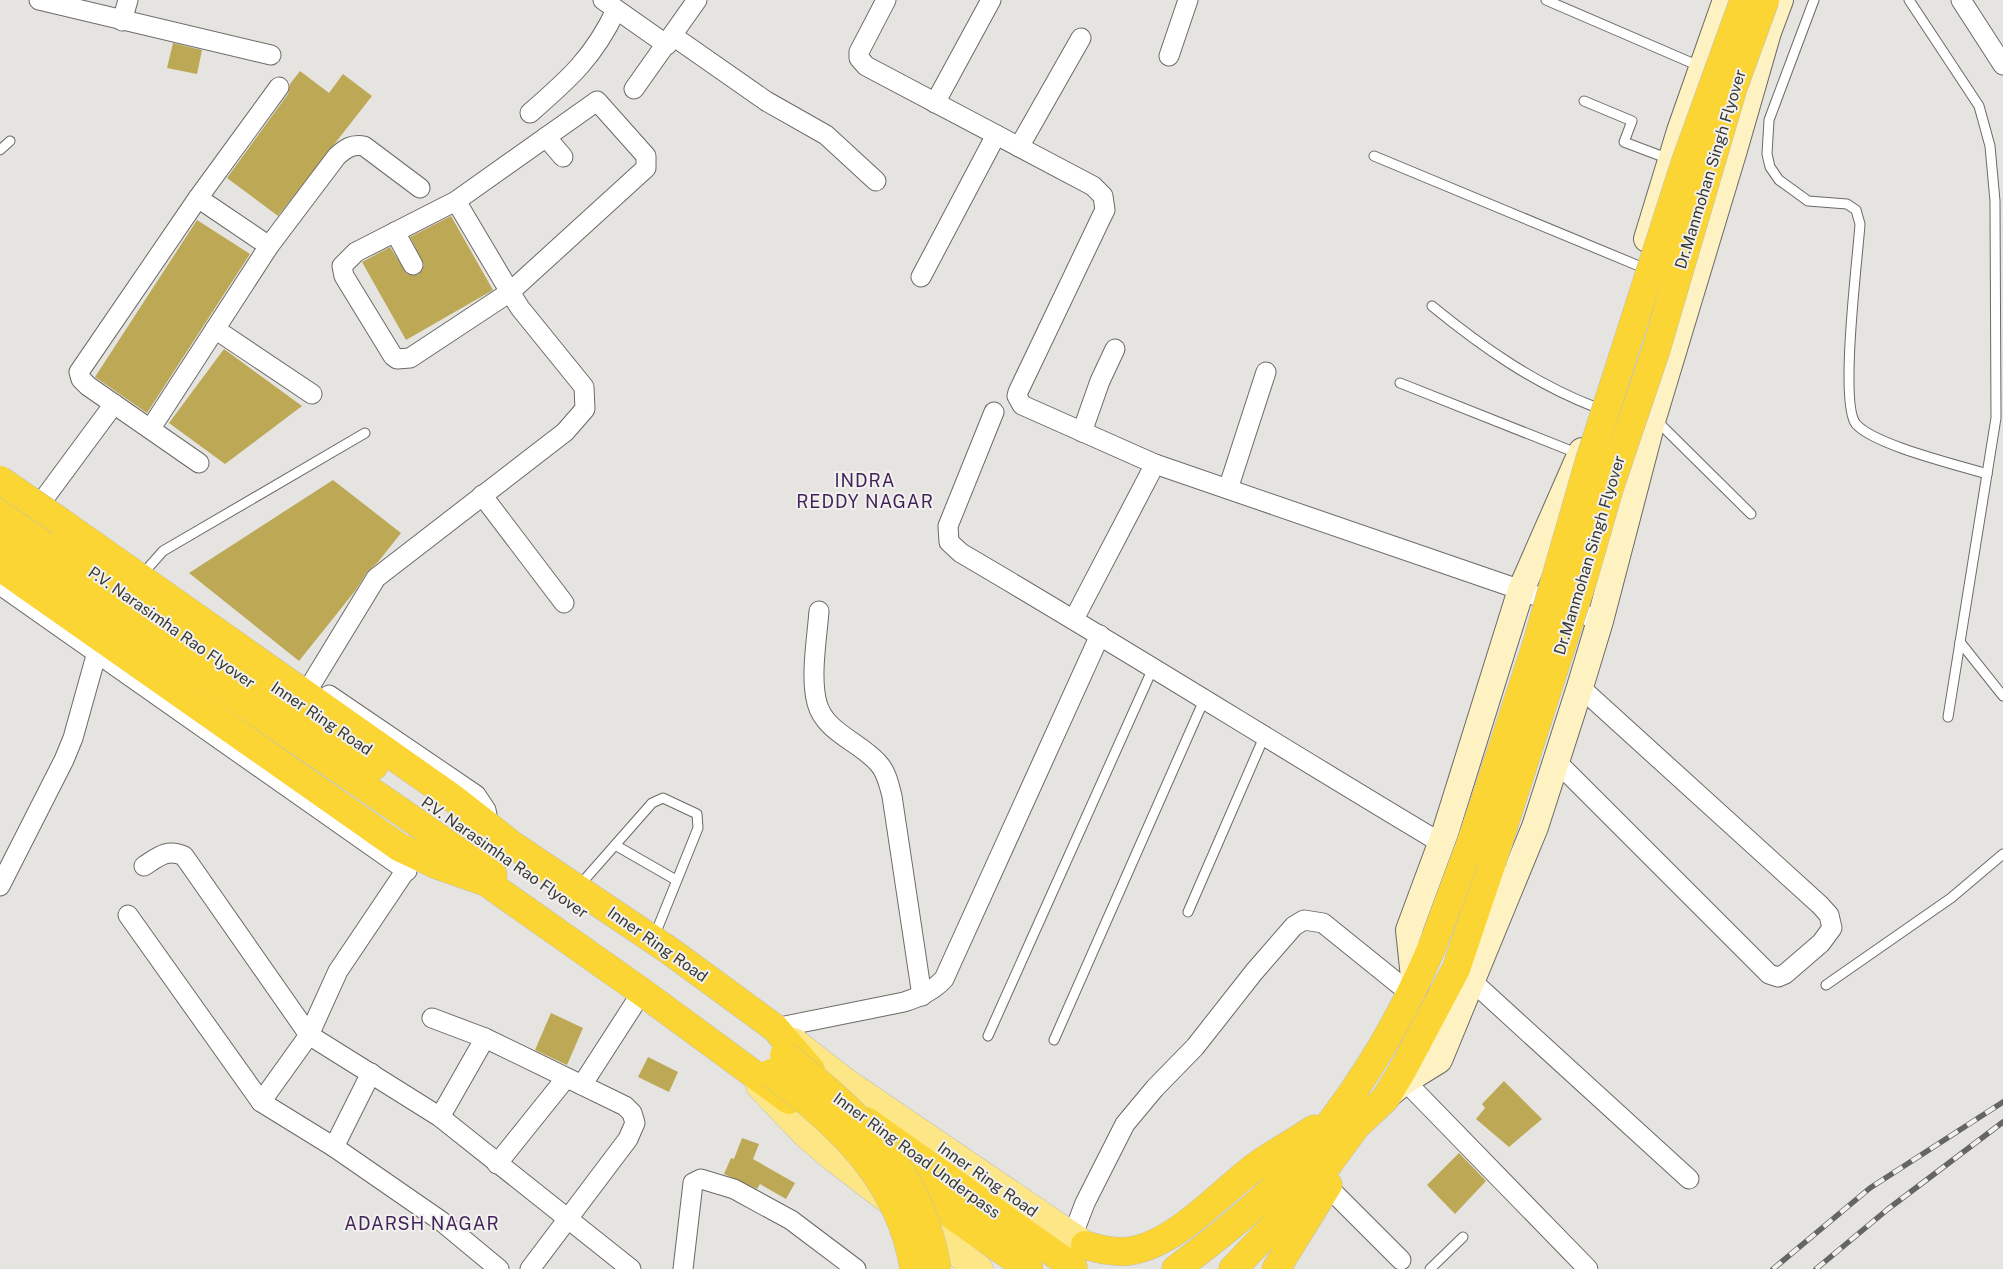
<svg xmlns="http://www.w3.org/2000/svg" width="2003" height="1269" font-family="'Public Sans',sans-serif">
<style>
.building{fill:#bda855}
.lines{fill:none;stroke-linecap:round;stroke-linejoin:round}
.lane-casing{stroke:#6b6a66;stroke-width:11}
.street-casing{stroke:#6b6a66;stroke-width:21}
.secondary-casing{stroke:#6b6a66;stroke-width:28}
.primary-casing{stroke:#bfbfbf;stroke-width:29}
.highway-casing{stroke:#bfbfbf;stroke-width:29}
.lane{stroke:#fff;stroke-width:9}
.street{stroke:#fff;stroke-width:19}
.secondary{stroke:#fef2c2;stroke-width:26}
.primary{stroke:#fce685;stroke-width:28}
.highway{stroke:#fad534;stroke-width:28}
.rail-casing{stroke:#656562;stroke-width:5.5}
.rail{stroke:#f2f1ed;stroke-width:4;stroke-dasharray:11;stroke-linecap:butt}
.highway-bridge-casing{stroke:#bfbfbf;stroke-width:29;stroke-linecap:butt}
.highway-bridge{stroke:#fad534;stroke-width:28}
.labels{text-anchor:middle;stroke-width:4;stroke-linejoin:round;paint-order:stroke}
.street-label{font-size:16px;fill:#383836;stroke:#f2f1ed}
.neighbourhood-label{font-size:18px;letter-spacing:1px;fill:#42235c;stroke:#f2f1ed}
</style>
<rect width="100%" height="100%" fill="#e5e4e0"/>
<!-- building -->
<g class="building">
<path d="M 173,43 L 202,50 L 197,74 L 167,68 Z"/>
<path d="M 300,71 L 329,93 L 343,74 L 372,96 L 278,216 L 227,178 L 288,94 L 290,84 Z"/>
<path d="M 451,216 L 493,290 L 406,340 L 362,262 L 390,247 L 407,274 L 418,275 L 424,265 L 410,237 Z"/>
<path d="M 197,220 L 250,254 L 147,413 L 95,377 Z"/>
<path d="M 224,349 L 302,406 L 225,464 L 169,423 Z"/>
<path d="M 333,480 L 401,533 L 378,562 L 367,572 L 355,591 L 299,661 L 189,573 Z"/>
<path d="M 551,1013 L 583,1028 L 567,1065 L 535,1050 Z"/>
<path d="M 648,1057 L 678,1072 L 669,1092 L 638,1077 Z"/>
<path d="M 1504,1081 L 1542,1119 L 1509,1147 L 1476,1119 L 1485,1108 L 1482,1104 Z"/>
<path d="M 742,1138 L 759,1144 L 753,1159 L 795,1183 L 786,1199 L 760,1184 L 757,1189 L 724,1174 L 731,1158 L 734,1159 Z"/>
<path d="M 1459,1153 L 1486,1181 L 1455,1214 L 1427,1185 Z"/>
</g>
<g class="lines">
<defs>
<g id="lane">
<path d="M 1546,0 L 1699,66"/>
<path d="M 1814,0 L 1769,120 L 1767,154 L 1770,167 L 1779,180 L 1808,201 L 1847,204 L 1856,210 L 1860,224 C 1858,256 1839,404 1856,424 C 1874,445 1958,465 1987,474"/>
<path d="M 1909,0 L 1979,106 L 1990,146 L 1995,201 L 1996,418 L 1948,717"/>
<path d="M 1584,101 L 1632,121 L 1624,142 L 1669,159"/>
<path d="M 0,150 L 10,141"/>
<path d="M 1374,156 L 1639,266"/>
<path d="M 1432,306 C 1482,347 1535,384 1595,407"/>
<path d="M 1400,383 L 1579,454"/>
<path d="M 1657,421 L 1751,514"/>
<path d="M 147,569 L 163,551 L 365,433"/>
<path d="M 1960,642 L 2003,696"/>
<path d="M 615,845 L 676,880"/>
<path d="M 579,886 L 652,803 L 663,798 L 697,814 L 698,828 L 654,937"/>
<path d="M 1188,912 L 1264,737"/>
<path d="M 1826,985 L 1951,898 L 2003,854"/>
<path d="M 988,1036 L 1153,668"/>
<path d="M 1054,1040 L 1204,700"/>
<path d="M 1430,1269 L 1463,1237"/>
</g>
<g id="street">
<path d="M 39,0 L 271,55"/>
<path d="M 603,0 L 667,45"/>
<path d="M 886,0 L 859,52 L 859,58 L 866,66 L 1093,186 L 1103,196 L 1105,210 L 1101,218 L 1018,392 L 1017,396 L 1022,405 L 1155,464 L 1521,590 L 1600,621"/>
<path d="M 1961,0 L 2003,65"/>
<path d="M 122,21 L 128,0"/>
<path d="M 673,36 L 766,101 L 826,135 L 876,181"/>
<path d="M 1169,56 L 1188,0"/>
<path d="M 634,89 L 697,0"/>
<path d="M 935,103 L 991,0"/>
<path d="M 530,113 C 569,79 594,57 616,10"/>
<path d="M 546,137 L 563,157"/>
<path d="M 1019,147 L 1081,38"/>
<path d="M 198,198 L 269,246"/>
<path d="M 395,232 L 413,265"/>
<path d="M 921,277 L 996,135"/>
<path d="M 215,329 L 312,394"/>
<path d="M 994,412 L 948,526 L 949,542 L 961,553 C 1122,647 1280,747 1441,843"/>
<path d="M 151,428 L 269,246 L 337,156 C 346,148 352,144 364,146 L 420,188"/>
<path d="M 1082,432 L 1100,381 L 1115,349"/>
<path d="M 199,463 L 88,386 L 81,379 L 79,372 L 198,198 L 279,87"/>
<path d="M 1228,489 L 1266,372"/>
<path d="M 482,495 L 564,603"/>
<path d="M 32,515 L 114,404"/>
<path d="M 0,585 L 407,871"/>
<path d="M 819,611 C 817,638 810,677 817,703 C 825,733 861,742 879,764 C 887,773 889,785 892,796 L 922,996"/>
<path d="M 1074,619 L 1155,464"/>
<path d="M 312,683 L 376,578 L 565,432 L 585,409 L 584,387 L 520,308 L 510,292 L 646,168 L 646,156 L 597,101 L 456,201 L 510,292 L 410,358 L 397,359 L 393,356 L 344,276 L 342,266 L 356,252 L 456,201"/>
<path d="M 329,695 L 476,795 L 486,810 L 489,825"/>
<path d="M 1556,761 L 1769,974 L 1778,977 L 1785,974 L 1821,943 L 1832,928 L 1829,915 L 1820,905 L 1580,687"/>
<path d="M 144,866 C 158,857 167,848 184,856 L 309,1035 L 440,1117 L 631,1269"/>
<path d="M 0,886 L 64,760 L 73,738 L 97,652"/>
<path d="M 128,915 L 261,1102 L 334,1147 L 441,1221 L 499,1269"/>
<path d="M 1472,981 L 1689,1179"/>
<path d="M 432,1018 L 485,1038 L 625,1106 L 632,1113 L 635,1123 L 628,1139 L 530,1269"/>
<path d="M 775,1028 L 904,1002 C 920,997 933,991 944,979 L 1100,635"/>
<path d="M 1405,1081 L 1588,1269"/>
<path d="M 582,1085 L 642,992"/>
<path d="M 261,1102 L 309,1035 L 338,971 L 412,861"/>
<path d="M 440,1117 L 485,1038"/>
<path d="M 334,1147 L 371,1073"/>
<path d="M 497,1164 L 566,1078"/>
<path d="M 1327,1186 L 1401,1260"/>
<path d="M 1072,1237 L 1085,1203 L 1125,1124 L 1155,1088 L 1195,1047 L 1254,972 L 1294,926 L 1304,920 L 1323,923 L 1411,994"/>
<path d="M 683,1269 L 693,1183 L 701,1179 L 734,1189 L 791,1220 L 856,1269"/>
</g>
<g id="secondary">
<path d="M 1647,239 L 1680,131 L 1726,0"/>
<path d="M 1415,987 L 1409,930 L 1445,833 L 1521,590 L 1582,451"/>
<path d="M 1388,1095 L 1405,1081 L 1439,1060 L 1535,827 L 1580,687 L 1600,621 L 1653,418 L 1734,150 L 1768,32 L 1780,0"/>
</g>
<g id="primary">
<path d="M 794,1042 L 844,1081 L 1085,1245"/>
<path d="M 760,1086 L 807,1135 L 834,1158 L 979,1269"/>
</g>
<g id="highway">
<path d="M 0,509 L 374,766"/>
<path d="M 61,522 L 454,799 L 511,844 L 670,951 L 775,1028 L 811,1070"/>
<path d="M 0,536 L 493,875"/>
<path d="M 0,567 L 399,847 L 437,865 L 486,882 L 642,992 L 789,1100"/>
<path d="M 866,1121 L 1073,1267"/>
<path d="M 899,1178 L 1029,1269"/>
<path d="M 1085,1245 C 1099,1249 1114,1253 1130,1251 C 1176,1244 1220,1193 1256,1166 C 1274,1153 1295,1142 1314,1129"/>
<path d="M 1176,1269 C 1216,1239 1257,1207 1291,1170 C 1350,1106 1398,1027 1432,947"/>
<path d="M 1233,1269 L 1313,1185 L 1357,1125 L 1385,1099 L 1402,1071 L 1456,969 L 1492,862"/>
<path d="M 1276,1269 L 1328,1185"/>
</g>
</defs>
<!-- lane casing -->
<use href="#lane" class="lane-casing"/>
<!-- street casing -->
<use href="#street" class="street-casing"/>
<!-- secondary casing -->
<use href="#secondary" class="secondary-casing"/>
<!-- primary casing -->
<use href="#primary" class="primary-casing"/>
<!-- highway casing -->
<use href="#highway" class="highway-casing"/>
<!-- lane -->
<use href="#lane" class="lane"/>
<!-- street -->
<use href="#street" class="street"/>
<!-- secondary -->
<use href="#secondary" class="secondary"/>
<!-- primary -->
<use href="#primary" class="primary"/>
<!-- highway -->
<use href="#highway" class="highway"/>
<defs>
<g id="rail">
<path d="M 1773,1269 L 1870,1188 L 2003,1102"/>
<path d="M 1816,1269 L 1888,1209 L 2003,1122"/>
</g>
</defs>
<!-- rail casing -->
<use href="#rail" class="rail-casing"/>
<!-- rail -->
<use href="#rail" class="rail"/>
<defs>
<g id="highway-bridge">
<path d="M 0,480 L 61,522"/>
<path d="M 1492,862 L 1584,576 L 1610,486 L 1656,350 L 1733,88 L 1765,0"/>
<path d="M 1432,947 L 1472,840 L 1536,646 L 1589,462 L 1685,163 L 1744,0"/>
<path d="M 784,1055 C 858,1111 922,1173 937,1269"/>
<path d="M 771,1073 C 839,1124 900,1180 914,1269"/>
</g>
</defs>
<!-- highway-bridge casing -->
<use href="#highway-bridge" class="highway-bridge-casing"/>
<!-- highway-bridge -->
<use href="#highway-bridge" class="highway-bridge"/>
</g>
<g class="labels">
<!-- street labels -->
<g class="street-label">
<text transform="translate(1710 169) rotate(-73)" y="6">Dr.Manmohan Singh Flyover</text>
<text transform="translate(1589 555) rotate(-73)" y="6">Dr.Manmohan Singh Flyover</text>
<text transform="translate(172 627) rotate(35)" y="6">P.V. Narasimha Rao Flyover</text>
<text transform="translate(322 718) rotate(34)" y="6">Inner Ring Road</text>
<text transform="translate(505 857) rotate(35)" y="6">P.V. Narasimha Rao Flyover</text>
<text transform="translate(658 944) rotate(35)" y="6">Inner Ring Road</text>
<text transform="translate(917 1155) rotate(36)" y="6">Inner Ring Road Underpass</text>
<text transform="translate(988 1179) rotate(35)" y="6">Inner Ring Road</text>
</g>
<!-- neighbourhood labels -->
<g class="neighbourhood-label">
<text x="865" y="487">INDRA<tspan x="865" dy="21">REDDY NAGAR</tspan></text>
<text x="422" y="1230">ADARSH NAGAR</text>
</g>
</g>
</svg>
